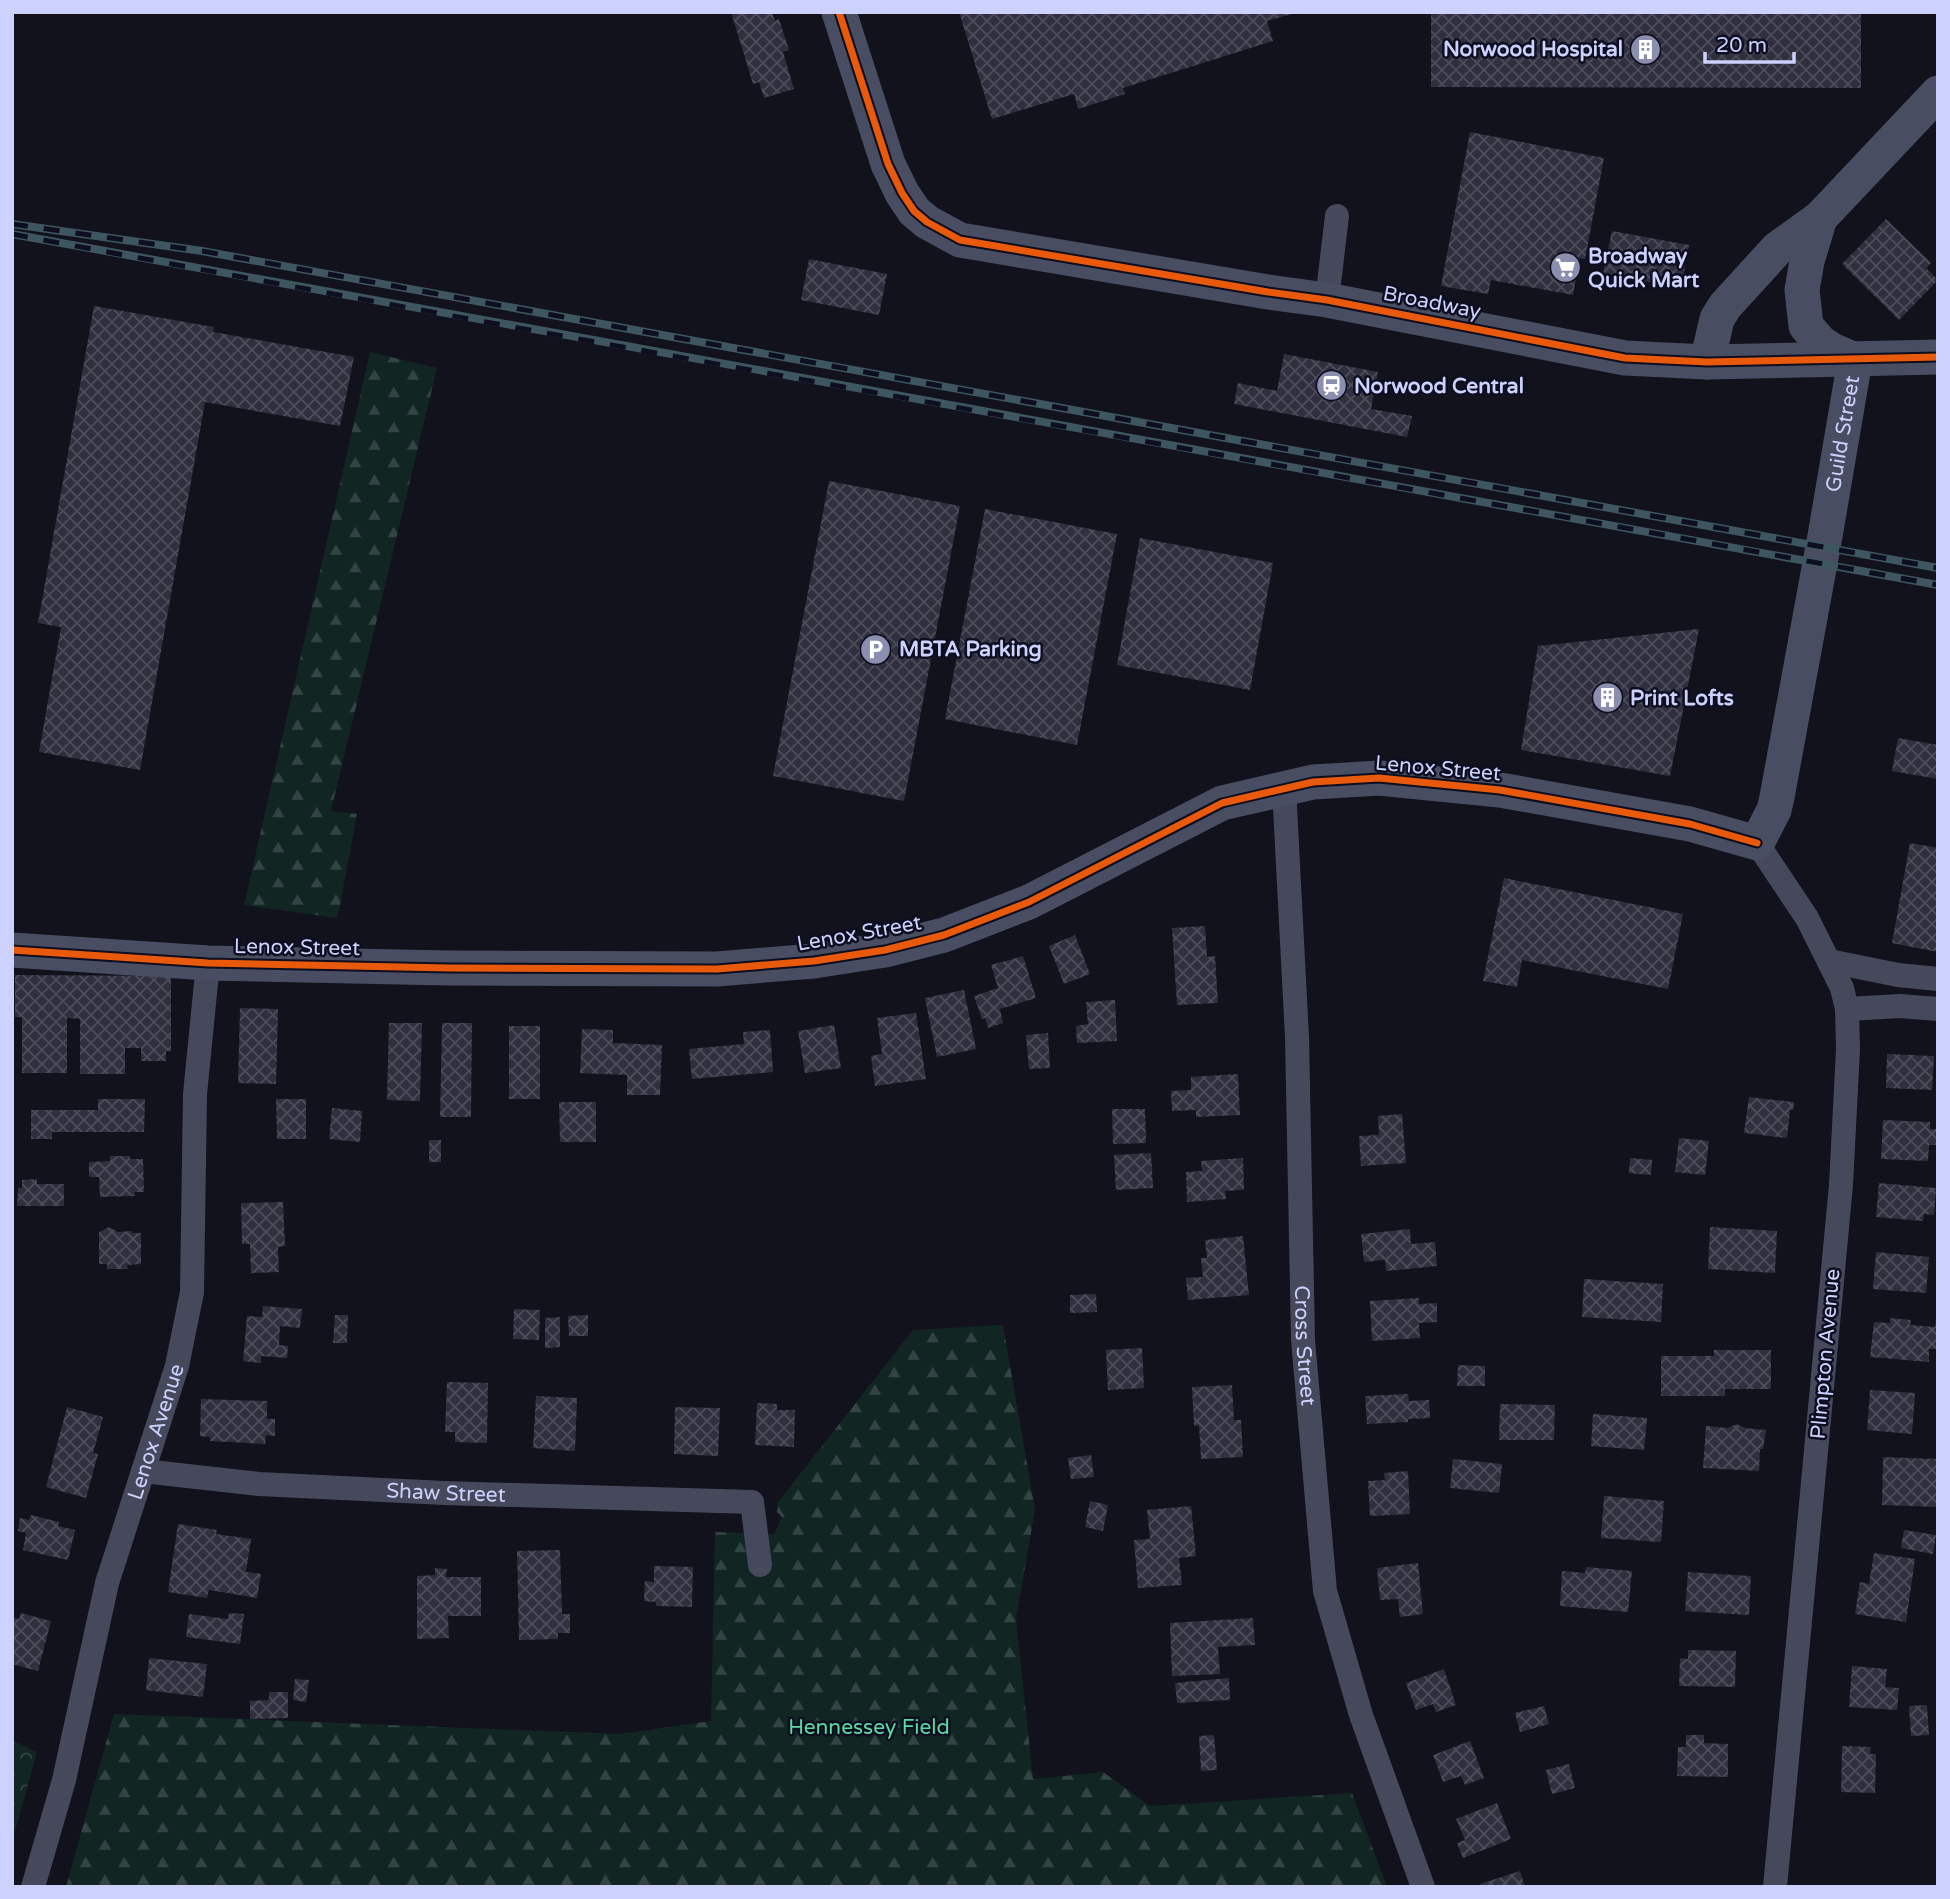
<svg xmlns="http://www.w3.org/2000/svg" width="1950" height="1899" font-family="'Varela Round',sans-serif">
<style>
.forest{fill:url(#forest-firs)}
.park{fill:url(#park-crowns)}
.building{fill:url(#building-cross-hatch)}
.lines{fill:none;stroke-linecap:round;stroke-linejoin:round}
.street{stroke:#46495c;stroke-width:24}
.secondary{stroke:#484d62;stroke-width:35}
.rail-casing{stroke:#3d565f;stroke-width:8}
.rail{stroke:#0d0e1f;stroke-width:5;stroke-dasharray:16;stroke-linecap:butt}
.cycleway-casing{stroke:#0d0e1f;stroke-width:11}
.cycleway{stroke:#e8590c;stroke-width:7}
.labels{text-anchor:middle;stroke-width:5;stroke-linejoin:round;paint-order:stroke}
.poi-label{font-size:21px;font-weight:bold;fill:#cdd1fd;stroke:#0d0e1f;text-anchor:start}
.street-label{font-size:21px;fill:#cdd1fd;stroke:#0d0e1f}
.park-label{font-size:21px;fill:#5cdaa2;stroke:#0d0e1f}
</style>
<defs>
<pattern id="forest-firs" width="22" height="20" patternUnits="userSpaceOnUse" patternTransform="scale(1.75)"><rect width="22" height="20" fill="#112622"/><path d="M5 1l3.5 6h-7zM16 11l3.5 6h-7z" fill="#324443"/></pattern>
<pattern id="park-crowns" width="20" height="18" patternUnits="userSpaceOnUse" patternTransform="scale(1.75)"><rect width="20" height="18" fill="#112622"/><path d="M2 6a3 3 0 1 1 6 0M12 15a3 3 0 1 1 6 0" fill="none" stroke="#324443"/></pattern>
<pattern id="building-cross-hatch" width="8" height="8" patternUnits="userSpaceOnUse" patternTransform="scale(1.75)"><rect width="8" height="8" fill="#2f2f3d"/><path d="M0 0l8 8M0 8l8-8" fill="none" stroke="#4c4c5a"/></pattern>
</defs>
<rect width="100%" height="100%" fill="#11121b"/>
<!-- forest -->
<g class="forest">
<path d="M 370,352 L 437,368 L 331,811 L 357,814 L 340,905 L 337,918 L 244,905 Z"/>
<path d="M 1003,1325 L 1035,1510 L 1016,1619 L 1033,1779 L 1103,1772 L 1150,1806 L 1352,1793 L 1387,1887 L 66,1887 L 114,1714 L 620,1734 L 711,1721 L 715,1532 L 774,1534 L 782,1517 L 777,1512 L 778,1502 L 913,1330 Z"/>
</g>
<!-- park -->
<path class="park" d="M 12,1740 L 37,1752 L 12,1842 Z"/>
<!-- building -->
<g class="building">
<path d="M 731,12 L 772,12 L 775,21 L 779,19 L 789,50 L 783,52 L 794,89 L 764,98 L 759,82 L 753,84 Z"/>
<path d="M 959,12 L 1295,12 L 1295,13 L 1267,21 L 1273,41 L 1123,88 L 1125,94 L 1078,109 L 1074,94 L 992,119 Z"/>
<path d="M 1431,12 L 1861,12 L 1861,88 L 1431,87 Z"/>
<path d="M 1470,132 L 1604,158 L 1585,259 L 1580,258 L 1573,295 L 1491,280 L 1488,294 L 1441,286 Z"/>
<path d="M 1886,219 L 1931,263 L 1926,268 L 1938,280 L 1899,320 L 1842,264 Z"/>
<path d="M 1612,231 L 1689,245 L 1681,288 L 1603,273 Z"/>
<path d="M 809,259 L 887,274 L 879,315 L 801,300 Z"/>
<path d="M 94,306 L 214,327 L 213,332 L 354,357 L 340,426 L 205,402 L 140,770 L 39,752 L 61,627 L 38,623 Z"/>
<path d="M 1284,354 L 1378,372 L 1371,409 L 1412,416 L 1407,437 L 1234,404 L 1238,383 L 1277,391 Z"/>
<path d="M 829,481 L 960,506 L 904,801 L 773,776 Z"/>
<path d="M 985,509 L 1117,534 L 1077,745 L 945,719 Z"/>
<path d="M 1140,538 L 1273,563 L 1250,690 L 1117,665 Z"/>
<path d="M 1699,629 L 1670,776 L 1521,750 L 1538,646 Z"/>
<path d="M 1898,738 L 1938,745 L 1938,779 L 1892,771 Z"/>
<path d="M 1910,843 L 1938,848 L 1938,952 L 1892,943 Z"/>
<path d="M 1504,878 L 1683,914 L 1668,989 L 1522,960 L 1517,987 L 1483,981 Z"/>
<path d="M 1205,926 L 1207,957 L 1215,956 L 1218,1003 L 1177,1005 L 1172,928 Z"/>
<path d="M 1075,935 L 1090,974 L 1064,984 L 1049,946 Z"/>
<path d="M 1023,956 L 1036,998 L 1000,1009 L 1003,1023 L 988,1028 L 985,1018 L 982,1019 L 974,996 L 998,988 L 991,965 Z"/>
<path d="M 15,975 L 171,976 L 171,1051 L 166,1051 L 166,1061 L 141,1061 L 141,1048 L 125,1048 L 125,1074 L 80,1074 L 80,1019 L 67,1018 L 67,1073 L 22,1073 L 22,1017 L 15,1017 Z"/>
<path d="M 964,990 L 976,1049 L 937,1057 L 925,998 Z"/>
<path d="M 1115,1000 L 1117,1041 L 1077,1043 L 1076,1026 L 1088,1024 L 1086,1002 Z"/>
<path d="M 240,1008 L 278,1009 L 276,1084 L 238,1083 Z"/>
<path d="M 916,1013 L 926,1079 L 875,1086 L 871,1056 L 882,1054 L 877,1018 Z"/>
<path d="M 389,1023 L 422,1023 L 420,1101 L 387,1100 Z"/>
<path d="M 442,1023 L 472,1023 L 471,1117 L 440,1117 Z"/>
<path d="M 834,1025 L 841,1068 L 805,1073 L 798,1031 Z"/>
<rect x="509" y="1026" width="31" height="73"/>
<path d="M 582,1029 L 613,1030 L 613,1043 L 662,1045 L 660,1095 L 627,1095 L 627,1075 L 580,1073 Z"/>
<path d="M 770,1030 L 773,1072 L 692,1079 L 689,1049 L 744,1044 L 743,1032 Z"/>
<path d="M 1048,1033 L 1050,1068 L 1029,1069 L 1026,1035 Z"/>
<path d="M 1887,1054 L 1934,1056 L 1932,1090 L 1886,1088 Z"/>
<path d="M 1238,1074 L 1240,1115 L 1196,1117 L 1196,1110 L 1172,1111 L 1171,1091 L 1191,1090 L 1191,1077 Z"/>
<path d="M 1749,1097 L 1794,1102 L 1793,1110 L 1790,1110 L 1787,1138 L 1744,1133 Z"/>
<path d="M 98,1099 L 145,1099 L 144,1132 L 52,1132 L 52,1139 L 31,1139 L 31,1110 L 98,1110 Z"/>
<path d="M 276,1099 L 306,1099 L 306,1139 L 277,1139 Z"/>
<path d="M 559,1102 L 596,1102 L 596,1142 L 560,1142 Z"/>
<path d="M 332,1108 L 362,1111 L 360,1142 L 329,1139 Z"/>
<path d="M 1112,1109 L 1145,1109 L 1146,1143 L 1113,1144 Z"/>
<path d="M 1402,1114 L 1406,1163 L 1361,1166 L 1359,1136 L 1379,1135 L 1378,1116 Z"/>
<path d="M 1883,1120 L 1930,1122 L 1930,1129 L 1938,1129 L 1938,1145 L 1929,1145 L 1928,1161 L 1881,1159 Z"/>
<path d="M 1679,1138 L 1709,1141 L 1705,1175 L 1675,1172 Z"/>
<rect x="429" y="1140" width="12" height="22"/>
<path d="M 1151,1153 L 1153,1188 L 1116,1190 L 1114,1155 Z"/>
<path d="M 110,1156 L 130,1156 L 130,1159 L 143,1159 L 144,1192 L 134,1192 L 135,1196 L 100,1197 L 99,1177 L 89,1177 L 89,1162 L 110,1161 Z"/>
<path d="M 1243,1158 L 1244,1190 L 1225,1191 L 1226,1199 L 1187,1202 L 1186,1172 L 1202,1171 L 1201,1161 Z"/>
<path d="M 1630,1158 L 1652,1160 L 1651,1175 L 1629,1173 Z"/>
<path d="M 37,1179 L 37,1184 L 64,1184 L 64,1206 L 17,1206 L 18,1188 L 22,1188 L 22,1180 Z"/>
<path d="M 1879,1183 L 1936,1188 L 1934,1215 L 1924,1214 L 1923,1221 L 1876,1217 Z"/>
<path d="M 283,1202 L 285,1246 L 278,1247 L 279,1272 L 251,1273 L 250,1244 L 242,1244 L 241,1203 Z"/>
<path d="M 109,1227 L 118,1232 L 132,1231 L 132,1233 L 141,1233 L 141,1264 L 127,1265 L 128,1269 L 107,1269 L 107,1264 L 99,1264 L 99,1232 Z"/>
<path d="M 1710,1227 L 1777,1231 L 1775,1273 L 1708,1269 Z"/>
<path d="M 1410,1229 L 1411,1244 L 1435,1242 L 1437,1266 L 1386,1271 L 1385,1260 L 1364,1262 L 1361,1234 Z"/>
<path d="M 1243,1236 L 1249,1295 L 1188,1300 L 1186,1278 L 1203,1277 L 1201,1258 L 1207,1258 L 1205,1240 Z"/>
<path d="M 1876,1252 L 1929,1257 L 1926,1293 L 1873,1289 Z"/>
<path d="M 1584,1279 L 1663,1284 L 1661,1322 L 1582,1317 Z"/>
<path d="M 1096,1294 L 1097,1312 L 1070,1313 L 1070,1295 Z"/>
<path d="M 1419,1298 L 1419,1304 L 1437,1303 L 1437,1322 L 1419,1323 L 1420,1338 L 1372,1341 L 1370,1301 Z"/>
<path d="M 263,1306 L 302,1309 L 300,1328 L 280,1326 L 279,1345 L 288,1346 L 287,1358 L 261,1356 L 261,1363 L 243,1361 L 247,1316 L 262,1317 Z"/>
<path d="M 514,1309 L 540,1310 L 539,1340 L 513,1339 Z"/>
<path d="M 335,1315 L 348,1315 L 347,1343 L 333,1343 Z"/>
<path d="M 588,1315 L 588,1336 L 569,1336 L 568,1316 Z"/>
<path d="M 560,1317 L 560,1347 L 545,1348 L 545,1318 Z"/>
<path d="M 1890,1318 L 1911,1320 L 1910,1325 L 1935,1327 L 1936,1319 L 1938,1320 L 1938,1349 L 1929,1349 L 1929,1362 L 1870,1357 L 1874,1322 L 1890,1323 Z"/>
<path d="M 1142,1348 L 1144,1388 L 1108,1390 L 1106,1350 Z"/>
<path d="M 1714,1350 L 1771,1350 L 1771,1389 L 1725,1389 L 1725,1396 L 1661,1396 L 1661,1356 L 1714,1356 Z"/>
<path d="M 1458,1365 L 1485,1366 L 1485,1386 L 1457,1386 Z"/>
<path d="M 447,1382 L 488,1383 L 487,1443 L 455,1442 L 455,1432 L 445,1432 Z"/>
<path d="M 1232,1385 L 1234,1420 L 1241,1420 L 1243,1457 L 1201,1459 L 1199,1426 L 1194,1426 L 1192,1387 Z"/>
<path d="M 1870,1390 L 1915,1393 L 1912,1434 L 1867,1430 Z"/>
<path d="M 1408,1394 L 1409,1401 L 1429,1400 L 1430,1418 L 1408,1419 L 1408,1422 L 1367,1424 L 1365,1396 Z"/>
<path d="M 536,1396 L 577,1398 L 575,1451 L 533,1448 Z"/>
<path d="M 201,1399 L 267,1401 L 267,1419 L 275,1419 L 275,1436 L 266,1435 L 265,1444 L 210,1441 L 210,1437 L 200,1436 Z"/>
<path d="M 757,1403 L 777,1404 L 777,1410 L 795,1410 L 794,1447 L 755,1445 Z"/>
<path d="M 1500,1404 L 1555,1405 L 1554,1440 L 1499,1440 Z"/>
<path d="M 67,1407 L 103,1417 L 93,1453 L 98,1454 L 86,1498 L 46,1487 Z"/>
<path d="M 675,1407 L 720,1408 L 718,1456 L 674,1454 Z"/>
<path d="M 1593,1414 L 1647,1418 L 1644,1450 L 1591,1446 Z"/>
<path d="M 1737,1424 L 1745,1428 L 1766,1430 L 1763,1449 L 1760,1449 L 1759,1471 L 1703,1468 L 1706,1426 L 1728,1428 Z"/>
<path d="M 1091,1455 L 1094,1477 L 1071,1479 L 1068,1458 Z"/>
<path d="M 1883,1457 L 1938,1459 L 1938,1507 L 1882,1505 Z"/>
<path d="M 1453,1459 L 1502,1464 L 1499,1493 L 1450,1488 Z"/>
<path d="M 1408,1471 L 1410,1514 L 1370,1516 L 1368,1481 L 1385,1480 L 1384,1473 Z"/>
<path d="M 1604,1496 L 1664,1501 L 1661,1542 L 1601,1538 Z"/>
<path d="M 1090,1501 L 1108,1505 L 1103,1531 L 1085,1527 Z"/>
<path d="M 1191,1506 L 1196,1556 L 1179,1558 L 1182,1585 L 1138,1588 L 1134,1540 L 1150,1539 L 1147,1510 Z"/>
<path d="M 31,1515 L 59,1522 L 58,1526 L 75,1530 L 68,1560 L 23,1550 L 26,1533 L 18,1531 L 20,1518 L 29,1520 Z"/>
<path d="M 178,1524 L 217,1530 L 216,1534 L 251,1539 L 246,1572 L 261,1574 L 257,1598 L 209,1590 L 207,1598 L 168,1592 Z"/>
<path d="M 1904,1530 L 1936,1535 L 1933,1554 L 1901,1548 Z"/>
<path d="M 560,1550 L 562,1614 L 570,1614 L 570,1633 L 558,1633 L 558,1639 L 519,1640 L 517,1551 Z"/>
<path d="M 1874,1553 L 1915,1559 L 1906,1622 L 1855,1614 L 1860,1582 L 1869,1584 Z"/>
<path d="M 1418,1563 L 1423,1614 L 1400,1617 L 1398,1599 L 1380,1600 L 1377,1568 Z"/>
<path d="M 654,1566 L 693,1567 L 692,1607 L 656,1606 L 656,1602 L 644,1601 L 645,1581 L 654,1582 Z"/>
<path d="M 1586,1567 L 1632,1571 L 1628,1612 L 1560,1606 L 1562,1571 L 1585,1573 Z"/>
<path d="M 435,1568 L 447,1569 L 446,1577 L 481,1577 L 481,1616 L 448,1616 L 449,1638 L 417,1639 L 417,1576 L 435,1575 Z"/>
<path d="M 1688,1572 L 1751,1576 L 1749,1615 L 1685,1611 Z"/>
<path d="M 21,1613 L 51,1621 L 38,1671 L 12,1664 L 12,1617 L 19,1619 Z"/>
<path d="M 229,1613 L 244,1614 L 240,1644 L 186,1637 L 189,1614 L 228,1619 Z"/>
<path d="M 1253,1618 L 1255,1645 L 1218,1647 L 1220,1674 L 1172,1676 L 1170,1623 Z"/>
<path d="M 1688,1650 L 1736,1651 L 1735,1687 L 1679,1686 L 1680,1658 L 1688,1659 Z"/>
<path d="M 149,1658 L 207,1664 L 203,1697 L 146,1690 Z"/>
<path d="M 1852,1666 L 1887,1669 L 1885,1687 L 1899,1688 L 1897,1710 L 1849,1707 Z"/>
<path d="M 1444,1669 L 1456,1705 L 1436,1712 L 1433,1704 L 1416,1710 L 1406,1683 Z"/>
<path d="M 1229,1678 L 1230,1700 L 1177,1703 L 1175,1683 Z"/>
<path d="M 295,1679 L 309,1680 L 306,1702 L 293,1700 Z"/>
<path d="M 269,1692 L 288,1692 L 288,1718 L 250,1719 L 250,1701 L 269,1700 Z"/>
<path d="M 1927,1705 L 1929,1735 L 1911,1736 L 1909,1706 Z"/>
<path d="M 1544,1706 L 1549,1724 L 1520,1732 L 1515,1713 Z"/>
<path d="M 1214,1735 L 1217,1770 L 1201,1771 L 1199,1736 Z"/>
<path d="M 1686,1735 L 1704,1735 L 1704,1743 L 1728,1744 L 1728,1777 L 1677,1776 L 1678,1747 L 1686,1747 Z"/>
<path d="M 1470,1741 L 1484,1778 L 1465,1785 L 1461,1776 L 1443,1782 L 1433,1755 Z"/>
<path d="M 1842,1746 L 1871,1747 L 1870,1754 L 1876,1754 L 1875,1793 L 1841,1792 Z"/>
<path d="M 1569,1764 L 1575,1788 L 1552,1794 L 1546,1770 Z"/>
<path d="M 1497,1803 L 1511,1839 L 1463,1858 L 1457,1843 L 1465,1840 L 1456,1819 Z"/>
<path d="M 1520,1871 L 1525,1887 L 1481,1887 L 1480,1884 Z"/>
</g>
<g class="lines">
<!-- street -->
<g class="street">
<path d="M 1327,300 L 1337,216"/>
<path id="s1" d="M 1284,788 L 1297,1037 L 1303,1340 L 1325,1591 L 1361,1715 L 1423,1887"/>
<path d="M 1757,843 L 1807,918 L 1842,988 L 1847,1009 L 1848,1049 L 1841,1185 L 1775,1887"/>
<path d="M 1829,961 L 1898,975 L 1938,979"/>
<path d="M 1847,1009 L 1900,1006 L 1938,1009"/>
<path id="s2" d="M 143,1471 L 259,1484 L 445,1493 L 752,1502 L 760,1565"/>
<path id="s3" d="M 33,1887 L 64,1780 L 107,1583 L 177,1366 L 192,1292 L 195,1094 L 208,963"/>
</g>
<!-- secondary -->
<g class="secondary">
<path d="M 839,12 L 888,164 L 902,193 L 914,211 L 927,222 L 960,240 L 1268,292 L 1327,300 L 1625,358 L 1707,362 L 1938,357"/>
<path d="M 1707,362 L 1717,319 L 1725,306 L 1777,249 L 1820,218"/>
<path id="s4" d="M 12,950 L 208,963 L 449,968 L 717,969 L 814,961 L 885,950 L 944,935 L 1029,902 L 1222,803 L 1313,782 L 1379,778 L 1500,790 L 1690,824 L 1757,843 L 1774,810 L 1777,797 L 1825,536 L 1855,360 L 1832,350 L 1821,343 L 1806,326 L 1802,290 L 1807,261 L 1820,218 L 1938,93"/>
</g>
<defs>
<g id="rail">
<path d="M 12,224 L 202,251 L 1938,568"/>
<path d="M 12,234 C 653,355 1296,467 1938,585"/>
</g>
</defs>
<!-- rail casing -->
<use href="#rail" class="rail-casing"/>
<!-- rail -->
<use href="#rail" class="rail"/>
<defs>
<g id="cycleway">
<path d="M 839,12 L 888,164 L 902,193 L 914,211 L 927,222 L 960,240 L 1268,292 L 1327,300 L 1625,358 L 1707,362 L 1938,357"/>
<path d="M 12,950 L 208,963 L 449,968 L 717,969 L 814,961 L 885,950 L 944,935 L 1029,902 L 1222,803 L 1313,782 L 1379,778 L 1500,790 L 1690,824 L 1757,843"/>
</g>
</defs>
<!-- cycleway casing -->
<use href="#cycleway" class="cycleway-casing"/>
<!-- cycleway -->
<use href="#cycleway" class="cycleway"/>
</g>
<!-- icons -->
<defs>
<symbol id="building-disc" viewBox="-11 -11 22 22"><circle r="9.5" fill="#8b8eae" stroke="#0d0e1f"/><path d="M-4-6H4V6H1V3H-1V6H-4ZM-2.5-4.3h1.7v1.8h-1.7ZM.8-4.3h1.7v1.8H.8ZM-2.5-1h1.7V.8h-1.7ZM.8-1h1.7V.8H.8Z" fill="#fff"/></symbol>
<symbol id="supermarket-disc" viewBox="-11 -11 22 22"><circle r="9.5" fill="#8b8eae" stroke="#0d0e1f"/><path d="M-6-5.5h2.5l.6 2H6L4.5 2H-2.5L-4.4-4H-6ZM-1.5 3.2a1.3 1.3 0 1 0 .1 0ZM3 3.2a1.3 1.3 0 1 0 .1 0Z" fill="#fff"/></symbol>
<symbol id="station-disc" viewBox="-11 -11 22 22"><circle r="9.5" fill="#8b8eae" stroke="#0d0e1f"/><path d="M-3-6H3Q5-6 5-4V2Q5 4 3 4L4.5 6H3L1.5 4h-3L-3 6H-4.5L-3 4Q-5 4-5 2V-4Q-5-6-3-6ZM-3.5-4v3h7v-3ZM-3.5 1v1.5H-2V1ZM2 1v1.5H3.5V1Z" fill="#fff"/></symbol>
<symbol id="parking-disc" viewBox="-11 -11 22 22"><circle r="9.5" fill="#8b8eae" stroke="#0d0e1f"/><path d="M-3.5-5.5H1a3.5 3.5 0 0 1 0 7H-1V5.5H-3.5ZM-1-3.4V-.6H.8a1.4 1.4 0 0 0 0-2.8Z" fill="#fff"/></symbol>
</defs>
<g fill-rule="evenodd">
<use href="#building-disc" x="1628" y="32" width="35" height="35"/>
<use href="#supermarket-disc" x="1548" y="250" width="35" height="35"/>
<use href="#station-disc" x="1314" y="368" width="35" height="35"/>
<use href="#parking-disc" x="858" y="632" width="35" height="35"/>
<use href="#building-disc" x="1590" y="680" width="35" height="35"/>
</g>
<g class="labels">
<!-- poi labels -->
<g class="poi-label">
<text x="1623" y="56" text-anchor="end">Norwood Hospital</text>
<text x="1588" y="263">Broadway<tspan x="1588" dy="24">Quick Mart</tspan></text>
<text x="1354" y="393">Norwood Central</text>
<text x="899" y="656">MBTA Parking</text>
<text x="1630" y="705">Print Lofts</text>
</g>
<!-- street labels -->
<g class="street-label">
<text transform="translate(1432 302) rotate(11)" y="7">Broadway</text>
<text dy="7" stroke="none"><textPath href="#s4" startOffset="2207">Guild Street</textPath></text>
<text transform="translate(1438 768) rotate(5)" y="7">Lenox Street</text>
<text transform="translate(859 933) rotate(-10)" y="7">Lenox Street</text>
<text transform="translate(297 947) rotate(1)" y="7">Lenox Street</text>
<text dy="7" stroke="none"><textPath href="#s1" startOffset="558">Cross Street</textPath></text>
<text transform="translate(1825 1354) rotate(-85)" y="7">Plimpton Avenue</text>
<text dy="7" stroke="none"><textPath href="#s3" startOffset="472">Lenox Avenue</textPath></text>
<text dy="7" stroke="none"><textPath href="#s2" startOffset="304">Shaw Street</textPath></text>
</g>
<!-- park labels -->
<g class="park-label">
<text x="869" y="1734">Hennessey Field</text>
</g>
</g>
<!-- border -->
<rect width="1950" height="1899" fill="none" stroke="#cdd1fd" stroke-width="28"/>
<!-- scale -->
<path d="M1705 52v10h89v-10" fill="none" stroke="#cdd1fd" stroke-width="3.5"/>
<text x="1716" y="52" font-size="21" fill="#cdd1fd" stroke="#0d0e1f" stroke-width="5" paint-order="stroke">20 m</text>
</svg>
